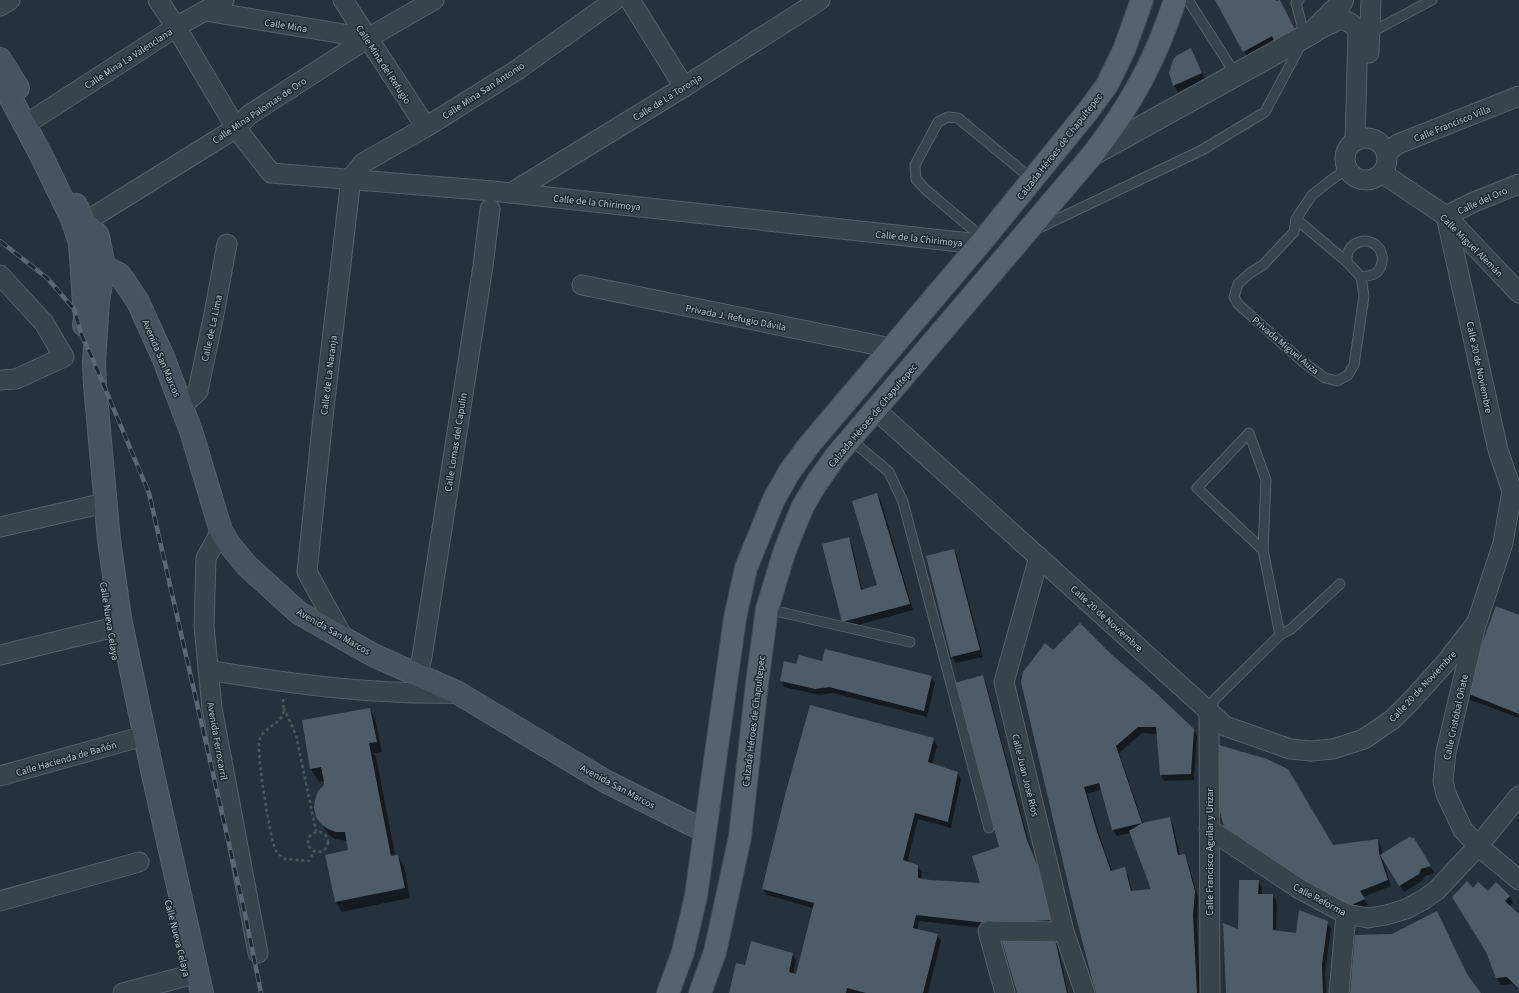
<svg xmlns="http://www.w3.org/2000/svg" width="1519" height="993" font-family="'Source Sans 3',sans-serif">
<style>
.shadow{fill:#0007;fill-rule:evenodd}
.building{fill:#4e5c67}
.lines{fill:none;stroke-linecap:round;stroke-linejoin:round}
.service-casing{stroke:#57616a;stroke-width:11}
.minor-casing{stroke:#57616a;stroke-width:21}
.tertiary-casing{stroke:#57616a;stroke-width:24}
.secondary-casing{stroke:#57616a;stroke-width:24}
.primary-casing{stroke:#424d55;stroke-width:24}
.path{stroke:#475b5a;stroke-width:2.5;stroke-dasharray:3 3;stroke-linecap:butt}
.service{stroke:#38444c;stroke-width:9}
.minor{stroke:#38444c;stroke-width:19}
.tertiary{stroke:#38444c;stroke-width:22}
.secondary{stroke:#47535f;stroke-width:22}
.primary{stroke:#57636c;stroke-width:22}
.rail-casing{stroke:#5b6873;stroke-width:4.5}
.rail{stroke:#1e2931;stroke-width:3;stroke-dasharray:9;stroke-linecap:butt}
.labels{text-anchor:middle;stroke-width:3;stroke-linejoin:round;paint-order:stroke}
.street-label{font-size:10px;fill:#b4bec7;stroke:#1e2931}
</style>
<rect width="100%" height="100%" fill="#25323c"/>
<!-- shadow -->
<g class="shadow">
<path d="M 1216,0 L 1275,0 L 1299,39 L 1250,62 Z"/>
<path d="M 1194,56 L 1205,79 L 1178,92 L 1174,86 L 1170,73 Z"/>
<path d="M 877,494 L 881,501 L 913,610 L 847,628 L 843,622 L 848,538 L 852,545 L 862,590 L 878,586 Z"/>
<path d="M 954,550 L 957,556 L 983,657 L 956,663 L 952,657 Z"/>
<path d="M 1519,616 L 1519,718 L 1468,699 L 1465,692 Z"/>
<path d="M 1053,652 L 1193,729 L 1197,736 L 1194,780 L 1164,781 L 1161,775 L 1157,734 L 1142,733 L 1119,753 L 1143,823 L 1169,818 L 1173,825 L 1180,856 L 1184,855 L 1188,862 L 1198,898 L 1197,922 L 1200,993 L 1097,993 ZM 1102,789 L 1113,830 L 1117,836 L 1131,833 L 1153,890 L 1132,892 L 1128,875 L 1124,868 L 1112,871 L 1101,840 L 1087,794 Z"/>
<path d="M 823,662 L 931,677 L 935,683 L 927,717 L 833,693 L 819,695 L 784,687 L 781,680 L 797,665 Z"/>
<path d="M 982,676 L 986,683 L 1030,847 L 1041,875 L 1059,927 L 991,929 L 919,921 L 917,930 L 937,934 L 941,941 L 928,993 L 730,993 L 746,966 L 792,954 L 796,960 L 793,974 L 797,975 L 813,908 L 767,895 L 763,889 L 933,739 L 937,746 L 932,765 L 957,773 L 961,779 L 951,828 L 918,819 L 907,863 L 918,866 L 922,873 L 921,880 L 981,884 L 1000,848 Z"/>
<path d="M 370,709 L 375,719 L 382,752 L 373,753 L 376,757 L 395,854 L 355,862 L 398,856 L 404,866 L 410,898 L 342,912 L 336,902 L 349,851 L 347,841 L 335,839 L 328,834 L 317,816 L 325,786 L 325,781 L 319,782 L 311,769 Z"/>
<path d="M 1414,839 L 1434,873 L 1425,876 L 1422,881 L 1404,892 L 1382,857 L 1391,886 L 1363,897 L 1368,905 L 1353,912 L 1329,903 L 1333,846 L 1377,840 L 1381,846 L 1382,855 Z"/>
<path d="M 1258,881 L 1262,887 L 1262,895 L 1273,895 L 1277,902 L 1276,932 L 1297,934 L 1327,922 L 1331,929 L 1325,972 L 1326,993 L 1227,993 L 1239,930 Z"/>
<path d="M 1496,884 L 1510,897 L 1513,903 L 1510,906 L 1519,914 L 1519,990 L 1512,984 L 1501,985 L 1497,978 L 1488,953 L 1473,889 L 1488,892 Z"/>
<path d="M 1055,940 L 1058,946 L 1068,993 L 1018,993 Z"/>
</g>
<!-- building -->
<g class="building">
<path d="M 1215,0 L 1275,0 L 1276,1 L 1280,0 L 1296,32 L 1275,43 L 1272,36 L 1243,52 Z"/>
<path d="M 1191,48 L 1202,73 L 1173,86 L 1169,73 L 1173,60 L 1176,56 Z"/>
<path d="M 877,493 L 910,604 L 842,622 L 822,544 L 849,537 L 861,590 L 877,585 L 852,501 Z"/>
<path d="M 954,549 L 980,650 L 951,657 L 926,556 Z"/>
<path d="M 1496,606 L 1519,615 L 1519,714 L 1464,692 Z"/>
<path d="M 1080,623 L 1111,654 L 1154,691 L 1194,729 L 1191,774 L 1160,775 L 1156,727 L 1138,727 L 1116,746 L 1142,823 L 1112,830 L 1099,783 L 1084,787 L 1097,832 L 1111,871 L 1125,867 L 1131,891 L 1151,889 L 1129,831 L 1142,823 L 1170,817 L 1178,855 L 1185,854 L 1195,891 L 1193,915 L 1197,993 L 1096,993 L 1092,979 L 1073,905 L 1021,682 L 1023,672 L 1045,643 L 1053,650 Z"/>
<path d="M 825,649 L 932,676 L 924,711 L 829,687 L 815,689 L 780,681 L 784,661 L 796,664 L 799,655 L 822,661 Z"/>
<path d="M 983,675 L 1027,840 L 1038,867 L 1056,920 L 987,923 L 916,915 L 913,928 L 938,934 L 923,993 L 866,993 L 847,988 L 846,993 L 729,993 L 736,963 L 745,965 L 751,941 L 793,953 L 789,972 L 796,974 L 814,903 L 762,889 L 785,795 L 810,705 L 934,738 L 928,762 L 958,772 L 948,822 L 915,813 L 903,860 L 918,865 L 918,878 L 930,880 L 980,883 L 972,856 L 999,847 L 955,683 Z"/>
<path d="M 370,708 L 377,742 L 369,743 L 391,856 L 398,855 L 405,888 L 335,902 L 325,855 L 348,850 L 345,832 L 336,832 L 328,829 L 321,824 L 316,817 L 314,808 L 315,800 L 318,791 L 324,785 L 324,781 L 321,767 L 310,769 L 302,720 Z"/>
<path d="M 1219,745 L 1267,759 L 1288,769 L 1333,845 L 1378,839 L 1379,853 L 1388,880 L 1360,891 L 1365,899 L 1349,906 L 1324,896 L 1225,831 L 1218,804 Z"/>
<path d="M 1409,837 L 1414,838 L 1431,866 L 1421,869 L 1419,874 L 1399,886 L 1380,855 Z"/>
<path d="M 1239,880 L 1259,880 L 1258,894 L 1273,894 L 1273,930 L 1296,933 L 1299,910 L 1328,921 L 1322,964 L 1323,993 L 1226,993 L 1223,923 L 1238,929 Z"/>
<path d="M 1467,881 L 1473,888 L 1478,882 L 1488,891 L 1496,882 L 1510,896 L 1505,901 L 1519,914 L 1519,989 L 1507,977 L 1496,978 L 1486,952 L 1452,897 Z"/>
<path d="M 1437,911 L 1467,974 L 1481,993 L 1350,993 L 1355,935 L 1392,934 Z"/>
<path d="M 1055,939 L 1067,993 L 1017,993 L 1002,941 Z"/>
</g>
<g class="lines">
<defs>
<g id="service">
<path d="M 1188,0 L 1236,75"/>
<path d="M 1370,33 L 1432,0"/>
<path d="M 1347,169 L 1331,180 L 1312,195 L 1296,219 L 1294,232 L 1263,265 L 1250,273 L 1238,284 L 1234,297 L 1238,304 L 1303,362 L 1325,378 L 1337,381 L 1348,375 L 1354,365 L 1364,296 L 1361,277 L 1347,262 C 1347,259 1347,253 1349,250 C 1360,233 1385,242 1382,262 C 1380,274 1372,276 1361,277"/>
<path d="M 1296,219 L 1347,262"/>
<path d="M 1037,229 L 1202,150 L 1265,112 L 1305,37 L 1296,3 L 1299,0"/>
<path d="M 984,239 L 925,189 L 916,179 L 915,165 L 938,122 L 948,117 L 958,118 L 1033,180"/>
<path d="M 850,439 L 889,472 L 903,502 L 989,828"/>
<path d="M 1263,550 L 1266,480 L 1249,433 L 1197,488 L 1263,550 L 1280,635"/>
<path d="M 767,609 L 910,642"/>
<path d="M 1209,711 L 1215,699 L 1280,635 L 1291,629 L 1340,584"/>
</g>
<g id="minor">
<path d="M 158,0 L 176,27 L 236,128 L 271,173 L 493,191 L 979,244"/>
<path d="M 343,0 L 426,127"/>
<path d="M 630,0 L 684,87"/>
<path d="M 0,6 L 10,0"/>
<path d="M 205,11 L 368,38"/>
<path d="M 1318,30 L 1340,19 C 1348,21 1355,24 1358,33 L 1355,141"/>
<path d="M 1369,53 L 1371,0"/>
<path d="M 34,119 L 176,27 L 224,0"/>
<circle cx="1366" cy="159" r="21"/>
<path d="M 1386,153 L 1398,144 L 1519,96"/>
<path d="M 1382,173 L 1446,216 L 1519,293"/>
<path d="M 511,193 L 684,87 L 820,0"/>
<path d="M 85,222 L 236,128 L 249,115 L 368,38 L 434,0"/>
<path d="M 0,275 L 44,323 L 64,357 L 16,379 L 0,380"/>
<path d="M 582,285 L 891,348"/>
<path d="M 182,406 L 198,391 L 214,314 L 227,244"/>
<path d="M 876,410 L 1225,726 L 1290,749 L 1311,751 L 1333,749 L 1364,739 L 1393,719 L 1411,701 L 1447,661 L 1477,622 L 1503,543 L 1512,491 L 1498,450 L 1446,216 L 1474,202 L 1519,184"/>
<path d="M 0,527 L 105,503"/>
<path d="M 221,531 L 206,558 L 204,626 L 212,708 L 258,953"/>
<path d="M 1039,557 L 1004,682 L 1064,932 L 1085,993"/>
<path d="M 1475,629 L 1446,752 L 1443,781 L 1446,794 L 1463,830 L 1478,846 L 1519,880"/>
<path d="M 344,639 L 307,572 L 323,417 L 351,178 L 363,163 L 426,127 L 517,70 L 615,0"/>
<path d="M 0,655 L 111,628"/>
<path d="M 208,670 C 290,684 374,695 458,693"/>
<path d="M 418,674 L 422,657 L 483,266 L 490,209"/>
<path d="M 1209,711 L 1210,993"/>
<path d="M 0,776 L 133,739"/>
<path d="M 1209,829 L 1298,888 L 1346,914 L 1368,918 L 1386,915 L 1406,909 L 1423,900 L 1437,890 L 1478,846 L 1519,796"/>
<path d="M 0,901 L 139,862"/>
<path d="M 123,993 L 198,973"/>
<path d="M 1005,993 L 988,931 L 1064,932"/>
<path d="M 1339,993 L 1346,914"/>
</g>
<path id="tertiary" d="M 1093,154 L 1313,32 L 1339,6 L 1342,0"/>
<g id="secondary">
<path d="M 0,59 L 18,88"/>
<path d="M 0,78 L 42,157 L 72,219 L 80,243 L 104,267 L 119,274 L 125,282 L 138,302 L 163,357 L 191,431 L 221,531 L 229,544 L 247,566 L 299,613 L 373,655 L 458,693 L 605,781 L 705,831"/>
<path d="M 76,205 L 85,222 L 98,236 L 104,267 L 98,301 L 94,362 L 95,385 L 109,540 L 120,618 L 152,770 L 202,993"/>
<path d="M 80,243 L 85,318 L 84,325"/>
</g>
<g id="primary">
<path d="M 668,993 L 683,952 L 696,896 L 735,618 L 746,568 L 774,499 L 790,471 L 810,444 L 984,239 L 1088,111 L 1107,85 L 1124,50 L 1142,0"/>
<path d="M 700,993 L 715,952 L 740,837 L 757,683 L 767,609 L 784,553 L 795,525 L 803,506 L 816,484 L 835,457 L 1093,154 C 1131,105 1156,59 1175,0"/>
</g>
</defs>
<!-- service casing -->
<use href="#service" class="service-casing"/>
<!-- minor casing -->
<use href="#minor" class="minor-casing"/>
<!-- tertiary casing -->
<use href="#tertiary" class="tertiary-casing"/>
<!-- secondary casing -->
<use href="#secondary" class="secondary-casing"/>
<!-- primary casing -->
<use href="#primary" class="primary-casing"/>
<!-- path -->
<g class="path">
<path d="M 283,699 C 283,704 284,710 283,714 C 280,724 265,727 260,738 C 255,748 270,839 276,851 C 278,854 282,857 285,859 L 309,861 L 314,851"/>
<path d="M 284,708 L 296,735 L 316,831"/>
<circle cx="318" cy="842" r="10"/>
</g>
<!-- service -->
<use href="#service" class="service"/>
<!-- minor -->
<use href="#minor" class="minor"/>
<!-- tertiary -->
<use href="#tertiary" class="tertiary"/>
<!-- secondary -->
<use href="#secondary" class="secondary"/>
<!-- primary -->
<use href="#primary" class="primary"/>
<defs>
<path id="rail" d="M 0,241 L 47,278 L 74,309 L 82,336 L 94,362 L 149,493 L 245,914 L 261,993"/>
</defs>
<!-- rail casing -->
<use href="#rail" class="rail-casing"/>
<!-- rail -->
<use href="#rail" class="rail"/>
</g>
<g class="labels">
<!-- street labels -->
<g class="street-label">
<text transform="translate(286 25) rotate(9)" y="4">Calle Mina</text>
<text transform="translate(128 58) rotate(-33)" y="4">Calle Mina La Valenciana</text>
<text transform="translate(384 64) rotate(57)" y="4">Calle Mina del Refugio</text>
<text transform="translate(483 90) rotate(-33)" y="4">Calle Mina San Antonio</text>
<text transform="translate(667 97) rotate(-32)" y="4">Calle de La Toronja</text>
<text transform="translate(259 110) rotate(-34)" y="4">Calle Mina Palomas de Oro</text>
<text transform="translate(1452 123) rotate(-22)" y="4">Calle Francisco Villa</text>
<text transform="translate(1059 146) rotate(-52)" y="4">Calzada Héroes de Chapultepec</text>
<text transform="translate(1482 200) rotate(-24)" y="4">Calle del Oro</text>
<text transform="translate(597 202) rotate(6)" y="4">Calle de la Chirimoya</text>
<text transform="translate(919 238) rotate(6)" y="4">Calle de la Chirimoya</text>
<text transform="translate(1472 245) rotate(45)" y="4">Calle Miguel Alemán</text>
<text transform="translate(736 317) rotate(11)" y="4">Privada J. Refugio Dávila</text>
<text transform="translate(211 328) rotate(-78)" y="4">Calle de La Lima</text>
<text transform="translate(1286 345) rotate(40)" y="4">Privada Miguel Auza</text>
<text transform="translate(162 358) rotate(67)" y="4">Avenida San Marcos</text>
<text transform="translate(1480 367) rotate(78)" y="4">Calle 20 de Noviembre</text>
<text transform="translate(328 375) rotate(-83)" y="4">Calle de La Naranja</text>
<text transform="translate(872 415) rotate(-50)" y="4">Calzada Héroes de Chapultepec</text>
<text transform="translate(455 442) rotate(-81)" y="4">Calle Lomas del Capulín</text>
<text transform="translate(1107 618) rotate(42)" y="4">Calle 20 de Noviembre</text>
<text transform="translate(110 621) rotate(81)" y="4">Calle Nueva Celaya</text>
<text transform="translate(334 631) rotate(30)" y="4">Avenida San Marcos</text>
<text transform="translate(1422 686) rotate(-47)" y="4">Calle 20 de Noviembre</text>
<text transform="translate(1455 717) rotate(-78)" y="4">Calle Cristóbal Oñate</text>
<text transform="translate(753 721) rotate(-83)" y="4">Calzada Héroes de Chapultepec</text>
<text transform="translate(218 741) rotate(80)" y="4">Avenida Ferrocarril</text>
<text transform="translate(66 758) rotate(-16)" y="4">Calle Hacienda de Bañón</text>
<text transform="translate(1026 775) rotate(76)" y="4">Calle Juan José Ríos</text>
<text transform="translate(618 786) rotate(28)" y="4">Avenida San Marcos</text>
<text transform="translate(1209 852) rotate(-90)" y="4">Calle Francisco Aguilar y Urizar</text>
<text transform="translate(1320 899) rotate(28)" y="4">Calle Reforma</text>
<text transform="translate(178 938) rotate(76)" y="4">Calle Nueva Celaya</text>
</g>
</g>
</svg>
